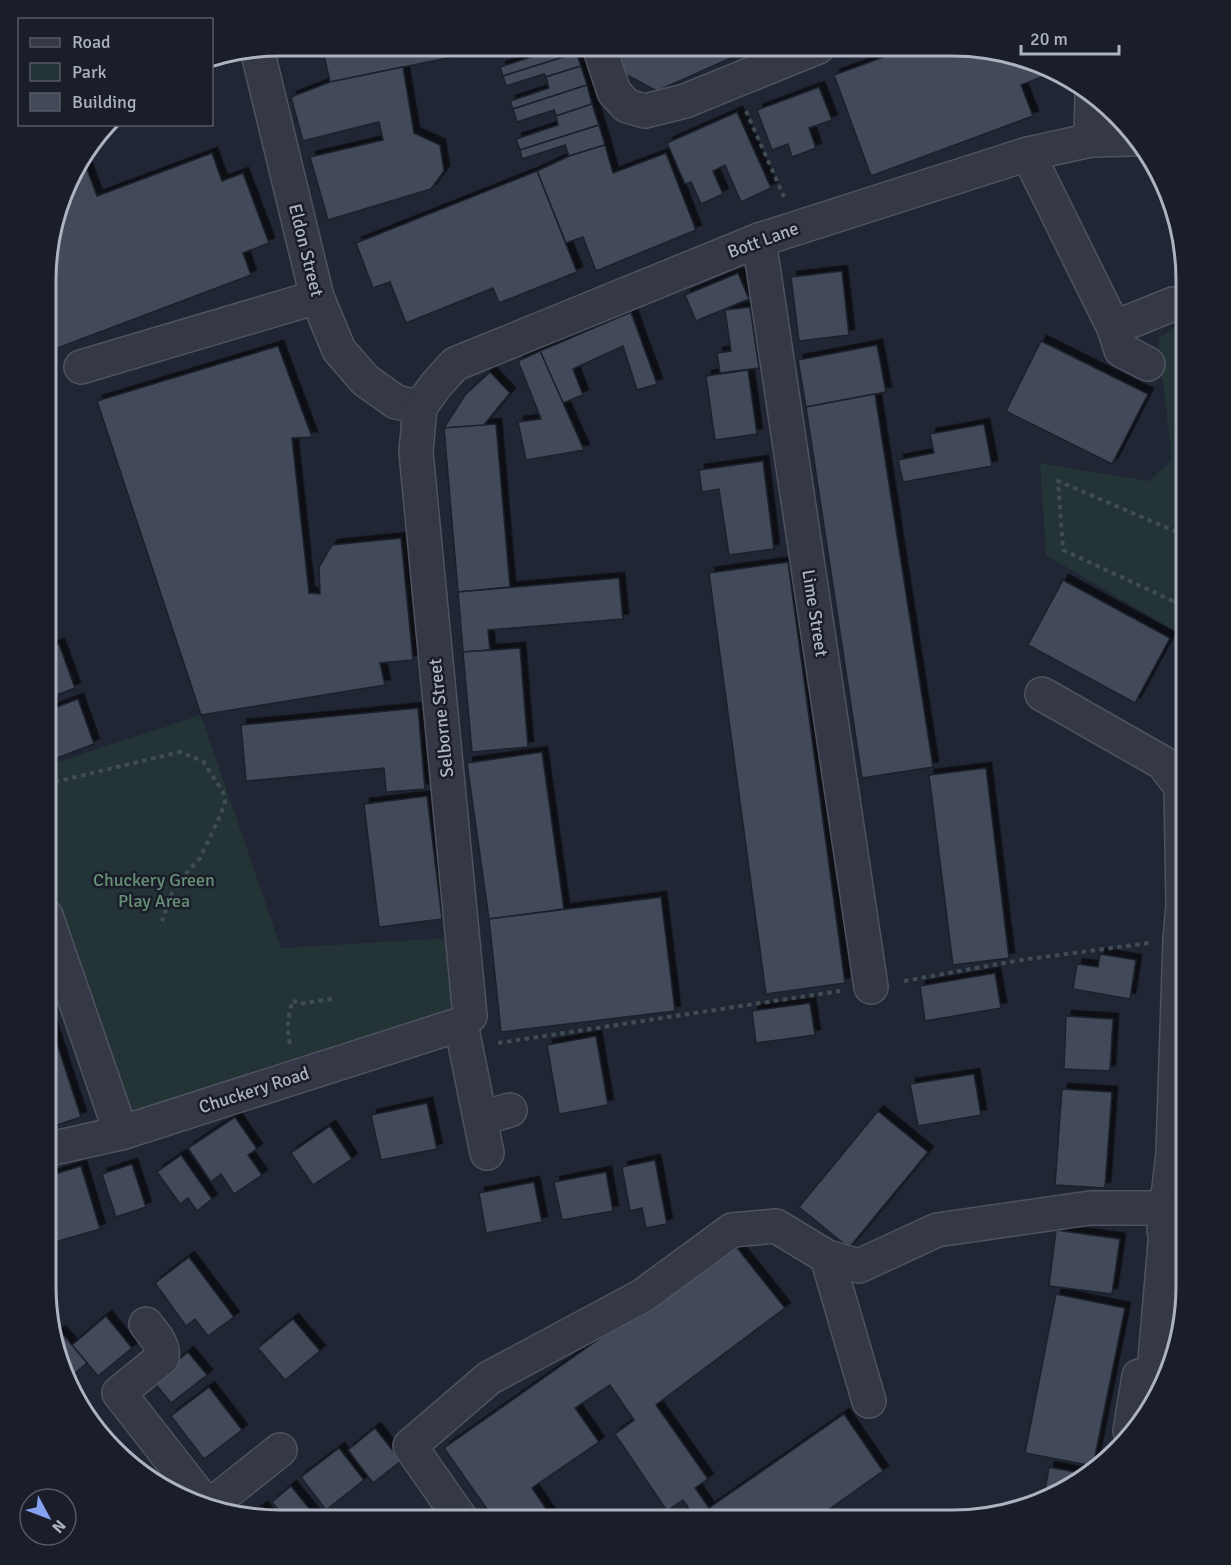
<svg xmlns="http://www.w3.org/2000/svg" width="1231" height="1565" font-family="Signika,sans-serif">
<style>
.green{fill:#233336}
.building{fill:#424959;stroke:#1b202b;stroke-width:1.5;filter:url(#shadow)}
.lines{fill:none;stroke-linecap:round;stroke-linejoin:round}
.minor-casing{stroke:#4e5360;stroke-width:36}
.path{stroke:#404e53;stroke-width:4;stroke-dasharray:4.5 4.5;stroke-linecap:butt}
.minor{stroke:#343945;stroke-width:33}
.labels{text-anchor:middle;stroke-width:5;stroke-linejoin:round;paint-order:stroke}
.street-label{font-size:18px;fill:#aeb3c2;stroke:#191e29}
.park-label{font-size:18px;fill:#679076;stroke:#191e29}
.rim{fill:none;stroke:#aeb3c2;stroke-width:3}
</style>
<defs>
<filter id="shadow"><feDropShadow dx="5.5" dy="-5.5" stdDeviation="0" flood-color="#0009"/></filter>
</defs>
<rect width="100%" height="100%" fill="#202634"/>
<!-- green -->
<g class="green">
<path d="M 1186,319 L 1186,744 L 1180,734 L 1183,636 L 1046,555 L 1040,463 L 1149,481 L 1172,460 L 1158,339 Z"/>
<path d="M 201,715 L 281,948 L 450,938 L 462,1007 L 128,1123 L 46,889 L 46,766 Z"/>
</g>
<!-- building -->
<g class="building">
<path d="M 327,45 L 506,46 L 330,82 L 322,46 Z"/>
<path d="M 538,46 L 574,46 L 576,53 L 503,76 L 500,67 L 540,54 Z"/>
<path d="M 615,46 L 758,46 L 657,91 L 621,72 Z"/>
<path d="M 911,47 L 982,47 L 1052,73 L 1021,85 L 1033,116 L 871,176 L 834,75 Z"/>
<path d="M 576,53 L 581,66 L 546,77 L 544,74 L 506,86 L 503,76 Z"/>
<path d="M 581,66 L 587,85 L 513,109 L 510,101 L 549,88 L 546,77 Z"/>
<path d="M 403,67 L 414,133 L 440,145 L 444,171 L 431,189 L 328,220 L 310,157 L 383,140 L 379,122 L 303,141 L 291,97 L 330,82 Z"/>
<path d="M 587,85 L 592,104 L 556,116 L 554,110 L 517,122 L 513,109 Z"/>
<path d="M 819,87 L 832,120 L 809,128 L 816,148 L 792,157 L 788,144 L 772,150 L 757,110 Z"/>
<path d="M 592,104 L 599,125 L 520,150 L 516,139 L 558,125 L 556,116 Z"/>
<path d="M 737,112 L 771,188 L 741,202 L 725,165 L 713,171 L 723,194 L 701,204 L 691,182 L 685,184 L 667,143 Z"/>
<path d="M 599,125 L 605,145 L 569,156 L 565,145 L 522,159 L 520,150 Z"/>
<path d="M 605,145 L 613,173 L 666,153 L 696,230 L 596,271 L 583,237 L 566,243 L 537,171 L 569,156 Z"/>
<path d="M 212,153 L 222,181 L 243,173 L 269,243 L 243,253 L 251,275 L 47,352 L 47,249 L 76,163 L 82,156 L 97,196 Z"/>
<path d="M 537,171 L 577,272 L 499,303 L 493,288 L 406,323 L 390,282 L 373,288 L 356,243 Z"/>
<path d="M 842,271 L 849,335 L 799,341 L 791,277 Z"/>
<path d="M 738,273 L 749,299 L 696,321 L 685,295 Z"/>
<path d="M 750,307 L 759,368 L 720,373 L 717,353 L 731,351 L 725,310 Z"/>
<path d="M 631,312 L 657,384 L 637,390 L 623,346 L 573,369 L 583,395 L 563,403 L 540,351 Z"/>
<path d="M 1041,341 L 1148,394 L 1112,464 L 1006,411 Z"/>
<path d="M 877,345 L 886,392 L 806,407 L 798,360 Z"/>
<path d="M 278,346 L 312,437 L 292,438 L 309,593 L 320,594 L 319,567 L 332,545 L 401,538 L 413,660 L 380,663 L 385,685 L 201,715 L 97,401 Z"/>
<path d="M 540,351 L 584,450 L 526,460 L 518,422 L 541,419 L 518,361 Z"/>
<path d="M 748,370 L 757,434 L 715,440 L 706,376 Z"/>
<path d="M 490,372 L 510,393 L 483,426 L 444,428 L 465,395 Z"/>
<path d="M 875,394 L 933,767 L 862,778 L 806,407 Z"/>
<path d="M 496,424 L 510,587 L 458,592 L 444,428 Z"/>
<path d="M 984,424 L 992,466 L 903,482 L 898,460 L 934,453 L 930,434 Z"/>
<path d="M 763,461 L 774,549 L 729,555 L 719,489 L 702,492 L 699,470 Z"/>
<path d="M 788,562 L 845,983 L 766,994 L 709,573 Z"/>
<path d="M 619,578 L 623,619 L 488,630 L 490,650 L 463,652 L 458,592 Z"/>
<path d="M 1063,580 L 1170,638 L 1135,703 L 1028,645 Z"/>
<path d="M 59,644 L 75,688 L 46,699 L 46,648 Z"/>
<path d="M 520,648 L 528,747 L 472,752 L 463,652 Z"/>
<path d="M 78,699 L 94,744 L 46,762 L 46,711 Z"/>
<path d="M 418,708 L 425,789 L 386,792 L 384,768 L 246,781 L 241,725 Z"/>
<path d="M 542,752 L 564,909 L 489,919 L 467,763 Z"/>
<path d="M 986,768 L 1009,958 L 953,965 L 929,775 Z"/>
<path d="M 427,796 L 442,919 L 379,927 L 364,804 Z"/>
<path d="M 661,897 L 675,1011 L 501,1032 L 489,919 Z"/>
<path d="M 1100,954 L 1136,960 L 1130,999 L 1073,989 L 1077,964 L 1098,967 Z"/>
<path d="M 995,973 L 1001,1008 L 925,1021 L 920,986 Z"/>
<path d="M 810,1003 L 815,1035 L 756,1043 L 752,1011 Z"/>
<path d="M 46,1010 L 81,1117 L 45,1129 Z"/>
<path d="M 1066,1016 L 1113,1019 L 1110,1071 L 1064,1069 Z"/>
<path d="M 596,1036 L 608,1105 L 559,1114 L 547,1045 Z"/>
<path d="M 974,1074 L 981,1115 L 918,1126 L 910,1084 Z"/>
<path d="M 1062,1089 L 1112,1092 L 1105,1188 L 1055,1185 Z"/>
<path d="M 427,1103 L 437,1149 L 381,1160 L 371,1115 Z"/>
<path d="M 878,1111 L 928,1152 L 849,1248 L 799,1207 Z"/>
<path d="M 235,1117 L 257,1149 L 248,1155 L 262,1175 L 234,1194 L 221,1174 L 211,1182 L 188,1148 Z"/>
<path d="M 330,1126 L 352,1159 L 313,1185 L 291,1153 Z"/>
<path d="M 181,1155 L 212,1199 L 197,1211 L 188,1198 L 180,1204 L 157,1172 Z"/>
<path d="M 655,1160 L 667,1224 L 646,1228 L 642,1208 L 630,1211 L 622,1167 Z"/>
<path d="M 132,1164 L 146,1207 L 116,1217 L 102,1174 Z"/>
<path d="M 81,1166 L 100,1229 L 45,1245 L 45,1177 Z"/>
<path d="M 606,1172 L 613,1211 L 562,1220 L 554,1182 Z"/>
<path d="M 534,1182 L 542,1222 L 486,1233 L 479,1193 Z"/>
<path d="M 1056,1230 L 1120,1239 L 1112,1294 L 1049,1286 Z"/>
<path d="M 734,1244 L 785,1308 L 656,1405 L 708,1479 L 695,1488 L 709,1508 L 844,1414 L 883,1471 L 814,1520 L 696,1519 L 683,1500 L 667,1511 L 615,1434 L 634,1420 L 610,1385 L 575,1408 L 599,1442 L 532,1488 L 553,1519 L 494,1519 L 444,1448 Z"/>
<path d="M 1186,1245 L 1186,1300 L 1178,1341 L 1170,1340 Z"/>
<path d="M 189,1257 L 234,1317 L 208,1336 L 195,1319 L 186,1326 L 155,1283 Z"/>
<path d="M 1056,1294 L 1125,1308 L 1093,1466 L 1025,1453 Z"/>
<path d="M 106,1316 L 132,1348 L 98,1376 L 72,1345 Z"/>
<path d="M 293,1319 L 320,1351 L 285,1380 L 258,1348 Z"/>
<path d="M 60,1331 L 87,1363 L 67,1380 L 53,1346 L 52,1338 Z"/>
<path d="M 188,1352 L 207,1375 L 171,1403 L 153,1381 Z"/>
<path d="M 209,1387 L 242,1430 L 204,1459 L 171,1416 Z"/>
<path d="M 375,1428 L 401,1461 L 373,1483 L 348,1450 Z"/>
<path d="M 339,1448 L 364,1480 L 326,1510 L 301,1477 Z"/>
<path d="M 1049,1467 L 1085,1474 L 1068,1489 L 1044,1496 Z"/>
<path d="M 291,1486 L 316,1517 L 313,1519 L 286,1519 L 272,1502 Z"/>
<path d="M 262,1507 L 272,1519 L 249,1516 Z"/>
</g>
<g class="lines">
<defs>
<g id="minor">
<path d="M 599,46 L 614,92 L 627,106 L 645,111 L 685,101 L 818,47"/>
<path d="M 257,49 L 317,297 L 339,350 L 365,380 L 396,402 L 420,407"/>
<path d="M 1091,140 L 1092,95"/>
<path d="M 1028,154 L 1114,328 L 1121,350 L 1148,364"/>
<path d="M 759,240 L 871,987"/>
<path d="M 1114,328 L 1173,304"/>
<path d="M 81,367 L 317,297"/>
<path d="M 420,407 L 436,385 L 455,364 L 759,240 L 1028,154 L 1091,140 L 1133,139"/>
<path d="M 1042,694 L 1163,763 L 1181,787 L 1183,905 L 1180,939 L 1173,1153 L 1164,1230"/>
<path d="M 46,916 L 121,1133"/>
<path d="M 461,1024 L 487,1153"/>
<path d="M 481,1118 L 510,1110"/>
<path d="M 45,1150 L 121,1133 L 461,1024 L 470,1016 L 416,452 L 420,407"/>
<path d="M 827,1257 L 869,1401"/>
<path d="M 146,1324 C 154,1335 164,1344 162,1358 L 119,1393 L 208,1507"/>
<path d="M 1130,1431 L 1139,1376"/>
<path d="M 207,1508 L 280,1450"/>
<path d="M 461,1519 L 410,1446 L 489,1378 L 642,1296 L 732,1230 L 776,1226 L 827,1257 L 859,1266 L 937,1230 L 1090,1208 L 1168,1208 L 1151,1407"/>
</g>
</defs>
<!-- minor casing -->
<use href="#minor" class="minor-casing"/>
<!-- path -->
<g class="path">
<path d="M 746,111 L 784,197"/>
<path d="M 1173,601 L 1063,550 L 1058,481 L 1186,536"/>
<path d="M 1186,606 L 1173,601 L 1186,590"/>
<path d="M 46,784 L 180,752 L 203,761 L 223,792 L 225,801 L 221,814 L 200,858 L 180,880 L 172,893 L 162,921"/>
<path d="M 904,981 L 1021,960 L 1149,943"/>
<path d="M 498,1043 L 840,991"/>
<path d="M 290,1044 C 286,1028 288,1015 293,1000 L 298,1004 L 332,999"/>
</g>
<!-- minor -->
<use href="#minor" class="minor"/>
</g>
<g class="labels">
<!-- street labels -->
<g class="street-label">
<text transform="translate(763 240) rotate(-20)" y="6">Bott Lane</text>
<text transform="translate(306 250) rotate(76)" y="6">Eldon Street</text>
<text transform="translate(815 613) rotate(81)" y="6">Lime Street</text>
<text transform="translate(441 718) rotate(-96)" y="6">Selborne Street</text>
<text transform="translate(254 1090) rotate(-18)" y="6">Chuckery Road</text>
</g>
<!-- park labels -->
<g class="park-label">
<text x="154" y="886">Chuckery Green<tspan x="154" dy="21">Play Area</tspan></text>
</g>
</g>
<!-- crop -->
<path d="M0 0H1231V1565H0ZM280 56H952A224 224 0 0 1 1176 280V1286A224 224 0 0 1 952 1510H280A224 224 0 0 1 56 1286V280A224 224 0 0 1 280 56Z" fill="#191e29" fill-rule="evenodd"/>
<path class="rim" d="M280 56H952A224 224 0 0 1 1176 280V1286A224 224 0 0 1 952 1510H280A224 224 0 0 1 56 1286V280A224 224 0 0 1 280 56Z"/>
<!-- legend -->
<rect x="18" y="18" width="195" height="108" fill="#191e29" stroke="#555a66" stroke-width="1.5"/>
<rect x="30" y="38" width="30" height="9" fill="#343945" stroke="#555a66" stroke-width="1.5"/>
<text x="72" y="48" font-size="18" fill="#aeb3c2">Road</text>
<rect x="30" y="63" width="30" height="18" fill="#233336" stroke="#555a66" stroke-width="1.5"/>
<text x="72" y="78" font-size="18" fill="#aeb3c2">Park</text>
<rect x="30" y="93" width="30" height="18" fill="#424959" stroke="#555a66" stroke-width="1.5"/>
<text x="72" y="108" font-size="18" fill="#aeb3c2">Building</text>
<!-- north arrow -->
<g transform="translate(48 1517) rotate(131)"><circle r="28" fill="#191e29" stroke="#555a66" stroke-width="1.5"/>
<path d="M0-4.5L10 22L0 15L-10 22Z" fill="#85a1ef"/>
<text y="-9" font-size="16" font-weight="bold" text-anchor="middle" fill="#aeb3c2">N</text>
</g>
<!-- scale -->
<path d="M1021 45v9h98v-9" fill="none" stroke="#aeb3c2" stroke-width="3"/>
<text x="1030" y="45" font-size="18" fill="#aeb3c2" stroke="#191e29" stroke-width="4.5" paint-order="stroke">20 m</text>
</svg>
